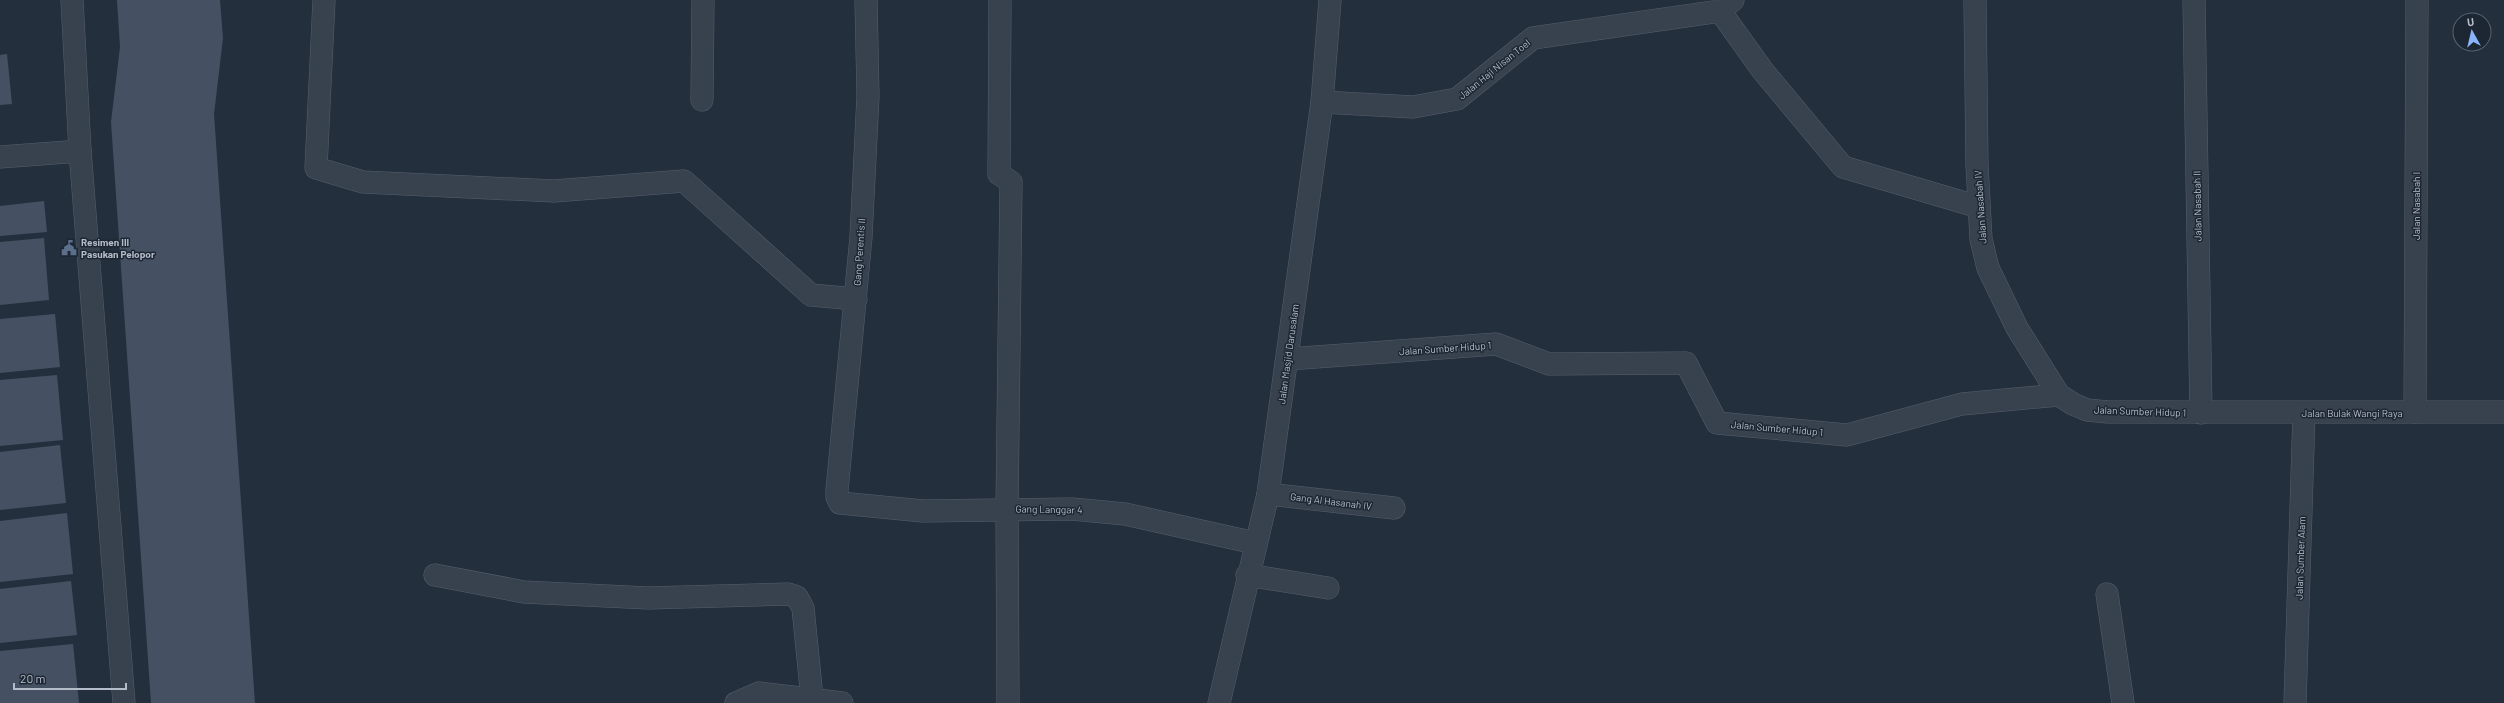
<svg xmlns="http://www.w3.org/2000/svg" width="2504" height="703" font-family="Barlow,sans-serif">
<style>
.building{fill:#455162}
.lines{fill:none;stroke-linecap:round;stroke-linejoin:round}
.minor-casing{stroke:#565f6c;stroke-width:23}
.minor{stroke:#38414e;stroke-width:22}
.labels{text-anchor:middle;stroke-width:3;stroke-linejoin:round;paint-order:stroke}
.street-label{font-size:10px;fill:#b4bcc9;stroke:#1d2633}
.poi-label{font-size:10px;font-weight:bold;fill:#b4bcc9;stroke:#1d2633;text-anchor:start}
</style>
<rect width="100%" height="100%" fill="#242f3e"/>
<!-- building -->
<g class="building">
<path d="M 117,0 L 220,0 L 223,38 L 214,114 L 255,703 L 151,703 L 111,122 L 120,47 Z"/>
<path d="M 7,54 L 12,104 L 0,105 L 0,55 Z"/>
<path d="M 44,201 L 47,232 L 0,236 L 0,206 Z"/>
<path d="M 44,238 L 49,300 L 0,305 L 0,242 Z"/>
<path d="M 55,314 L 60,367 L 0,373 L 0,319 Z"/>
<path d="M 57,375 L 63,440 L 0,446 L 0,380 Z"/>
<path d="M 60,445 L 66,503 L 0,510 L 0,452 Z"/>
<path d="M 67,513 L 73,574 L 0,582 L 0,521 Z"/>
<path d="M 71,581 L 77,635 L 0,643 L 0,589 Z"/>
<path d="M 73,644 L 79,703 L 0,703 L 0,651 Z"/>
</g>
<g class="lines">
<defs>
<g id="minor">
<path d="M 72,0 L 80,151 L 124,703"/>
<path d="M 324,0 L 316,168 L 363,182 L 554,191 L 684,181 L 811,295 L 856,299"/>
<path d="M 866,0 L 868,96 L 861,237 L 837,490 L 837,497 L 840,503 L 923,511 L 1072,509 L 1125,514 L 1255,543"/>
<path d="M 1000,0 L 999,174 L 1011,182 L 1007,509 L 1008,703"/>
<path d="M 1975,0 L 1977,165 L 1981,239 L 1988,268 L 2017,328 L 2059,395"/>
<path d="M 2194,0 L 2201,413"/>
<path d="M 1720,11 L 1763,71 L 1843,167 L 1979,207"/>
<path d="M 702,100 L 703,0"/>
<path d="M 1322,102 L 1413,107 L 1457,99 L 1533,38 L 1720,11 L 1733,0"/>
<path d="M 0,157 L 80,151"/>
<path d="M 1288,359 L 1496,344 L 1549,364 L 1686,363 L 1717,423 L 1847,435 L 1962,404 L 2059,395 L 2073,404 L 2087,410 L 2108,412 L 2504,412"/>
<path d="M 2415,412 L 2417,0"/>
<path d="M 1268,494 L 1394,508"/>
<path d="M 435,575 L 524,592 L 648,598 L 788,594 L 797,597 L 803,608 L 812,698"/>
<path d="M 1247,575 L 1328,588"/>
<path d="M 2107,594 L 2123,703"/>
<path d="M 736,703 L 759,693 L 842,703"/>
<path d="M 1219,703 L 1268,494 L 1322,102 L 1330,0"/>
<path d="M 2295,703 L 2304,413"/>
</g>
</defs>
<!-- minor casing -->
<use href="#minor" class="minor-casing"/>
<!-- minor -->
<use href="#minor" class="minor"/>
</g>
<!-- icons -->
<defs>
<symbol id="civic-bare" viewBox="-9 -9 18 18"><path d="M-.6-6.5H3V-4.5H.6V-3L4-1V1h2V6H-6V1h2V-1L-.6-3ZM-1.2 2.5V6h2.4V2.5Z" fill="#5c6f8a" stroke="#1d2633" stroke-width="2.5" paint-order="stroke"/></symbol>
</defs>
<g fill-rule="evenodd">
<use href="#civic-bare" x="58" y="237" width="22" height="22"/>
</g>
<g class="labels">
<!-- street labels -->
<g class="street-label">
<text transform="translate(1494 69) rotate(-39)" y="4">Jalan Haji Nisan Toel</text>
<text transform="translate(2197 206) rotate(-91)" y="4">Jalan Nasabah II</text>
<text transform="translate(2416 206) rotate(-90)" y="4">Jalan Nasabah I</text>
<text transform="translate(1980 207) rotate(-94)" y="4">Jalan Nasabah IV</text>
<text transform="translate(859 252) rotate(-86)" y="4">Gang Perentis II</text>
<text transform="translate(1445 348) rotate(-4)" y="4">Jalan Sumber Hidup 1</text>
<text transform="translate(1288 354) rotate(-82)" y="4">Jalan Masjid Darusalam</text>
<text transform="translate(2140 411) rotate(2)" y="4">Jalan Sumber Hidup 1</text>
<text x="2352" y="417">Jalan Bulak Wangi Raya</text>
<text transform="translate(1777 428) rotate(5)" y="4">Jalan Sumber Hidup 1</text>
<text transform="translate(1331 501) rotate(7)" y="4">Gang Al Hasanah IV</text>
<text transform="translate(1049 509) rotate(1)" y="4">Gang Langgar 4</text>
<text transform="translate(2300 558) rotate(-88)" y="4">Jalan Sumber Alam</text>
</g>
<!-- poi labels -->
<g class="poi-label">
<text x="81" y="246">Resimen III<tspan x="81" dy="12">Pasukan Pelopor</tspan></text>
</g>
</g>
<!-- north arrow -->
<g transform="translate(2472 32) rotate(352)"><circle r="19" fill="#1d2633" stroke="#59626f"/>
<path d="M0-3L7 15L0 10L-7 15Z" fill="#8ab4f8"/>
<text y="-6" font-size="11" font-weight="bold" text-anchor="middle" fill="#b4bcc9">U</text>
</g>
<!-- scale -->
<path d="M14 683v6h112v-6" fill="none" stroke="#b4bcc9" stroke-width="2"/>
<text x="20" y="683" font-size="12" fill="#b4bcc9" stroke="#1d2633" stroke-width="3" paint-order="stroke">20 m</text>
</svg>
